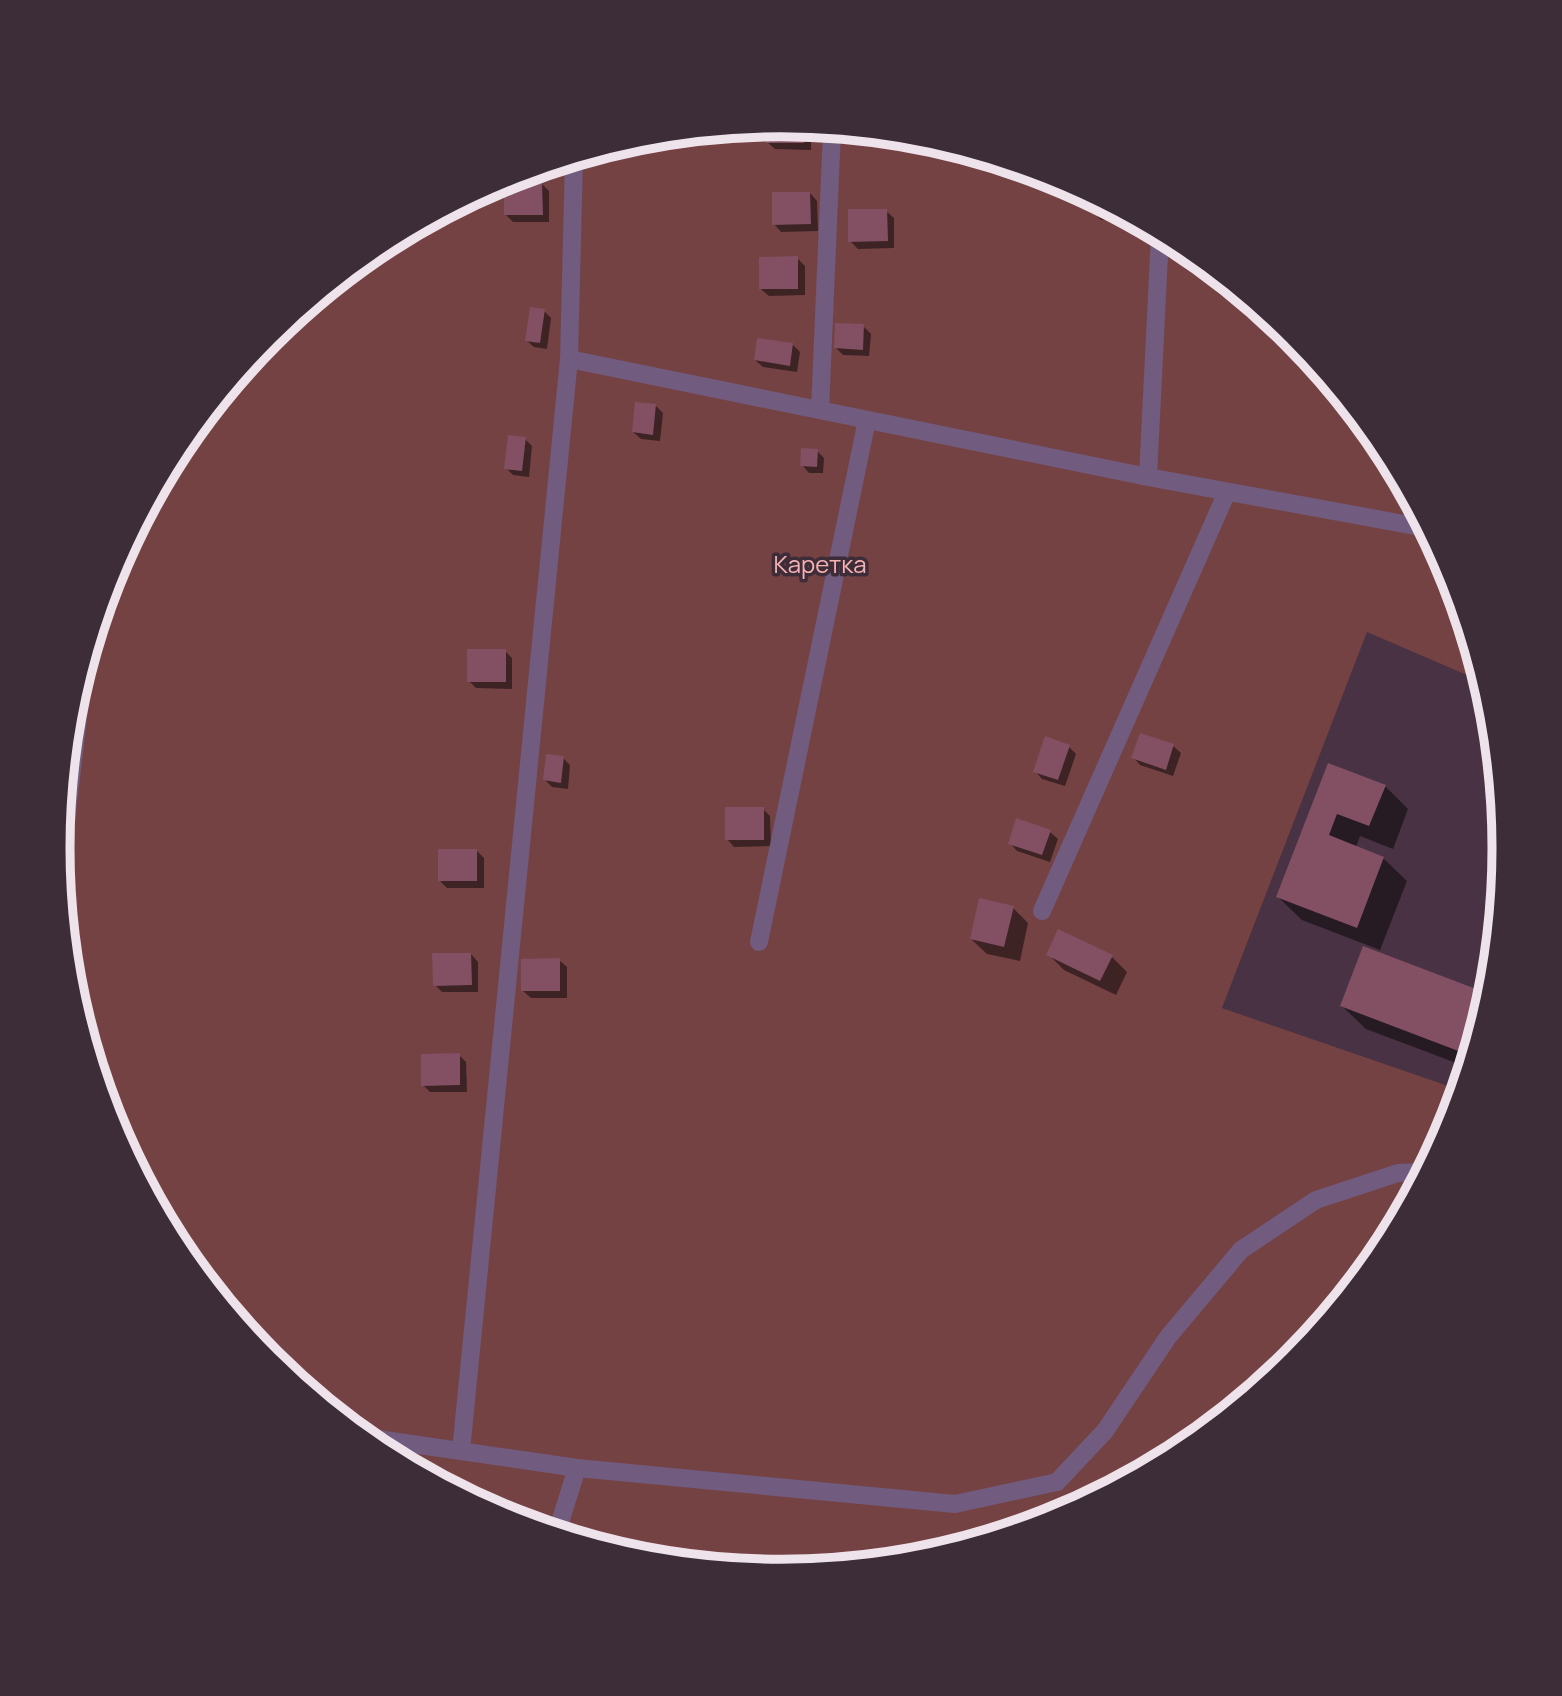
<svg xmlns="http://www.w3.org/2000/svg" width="1562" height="1696" font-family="Manrope,sans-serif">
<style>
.built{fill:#483243}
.green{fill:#754244}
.shadow{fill:#0007}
.building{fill:#824f63}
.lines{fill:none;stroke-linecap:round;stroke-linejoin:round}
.minor{stroke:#715b7e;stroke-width:18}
.labels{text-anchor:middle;stroke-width:7;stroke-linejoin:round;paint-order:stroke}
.park-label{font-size:24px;fill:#f7b1b3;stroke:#3d2d39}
.rim{fill:none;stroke:#eee3eb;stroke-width:9}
</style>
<rect width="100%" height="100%" fill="#3d2d39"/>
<!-- built -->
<path class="built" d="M 1367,631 L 1483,682 L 1490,707 L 1504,848 L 1490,989 L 1460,1090 L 1222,1008 Z"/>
<!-- green -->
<path class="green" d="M 781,125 L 922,139 L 1058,180 L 1183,247 L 1293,337 L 1383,447 L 1449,572 L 1483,682 L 1367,632 L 1222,1008 L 1460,1090 L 1449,1125 L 1382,1250 L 1292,1360 L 1182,1450 L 1057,1516 L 922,1557 L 781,1571 L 640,1557 L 504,1516 L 379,1449 L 269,1359 L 179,1249 L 113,1124 L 72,989 L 58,848 L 72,707 L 113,571 L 180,446 L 270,336 L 380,246 L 505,180 L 640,139 Z"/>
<!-- shadow -->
<g class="shadow">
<path d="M 781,125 L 811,128 L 811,150 L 775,149 L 767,142 L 767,126 Z"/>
<path d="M 542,184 L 549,191 L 549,222 L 513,222 L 505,214 Z"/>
<path d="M 810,193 L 817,201 L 818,231 L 781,232 L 774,224 Z"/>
<path d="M 1094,199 L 1133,220 L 1101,220 L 1094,213 Z"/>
<path d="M 886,211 L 894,218 L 894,248 L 858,249 L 850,241 Z"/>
<path d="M 797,258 L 805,266 L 805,295 L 769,296 L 761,289 Z"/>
<path d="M 544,311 L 551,318 L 547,349 L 534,347 L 526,340 Z"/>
<path d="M 863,326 L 871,334 L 869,356 L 843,355 L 835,347 Z"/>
<path d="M 793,345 L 800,352 L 797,372 L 763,367 L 755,360 Z"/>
<path d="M 656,406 L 663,413 L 660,441 L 641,439 L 633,432 Z"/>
<path d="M 525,439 L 532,446 L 529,477 L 513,475 L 506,468 Z"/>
<path d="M 817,451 L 824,458 L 823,473 L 809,473 L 802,465 Z"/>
<path d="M 505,651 L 512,658 L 512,689 L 476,688 L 469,681 Z"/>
<path d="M 1141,735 L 1173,746 L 1181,753 L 1173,776 L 1140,765 L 1133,757 Z"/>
<path d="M 1069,747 L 1076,754 L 1065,786 L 1042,779 L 1035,771 Z"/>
<path d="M 563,758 L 570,765 L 568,789 L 552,787 L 545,780 Z"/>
<path d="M 1329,765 L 1385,786 L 1408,809 L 1393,849 L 1360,836 L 1356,847 L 1383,858 L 1407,881 L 1380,950 L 1302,920 L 1278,897 Z"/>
<path d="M 763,809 L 770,816 L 771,846 L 734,847 L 727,839 Z"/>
<path d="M 1017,821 L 1050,832 L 1058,839 L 1050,862 L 1017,851 L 1010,843 Z"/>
<path d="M 476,850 L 484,858 L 484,888 L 447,888 L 440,881 Z"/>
<path d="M 1013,908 L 1028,923 L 1020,961 L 987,954 L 971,939 Z"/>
<path d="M 471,954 L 478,962 L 478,992 L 442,992 L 435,985 Z"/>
<path d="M 1048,954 L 1111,956 L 1127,972 L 1116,995 L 1064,970 Z"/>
<path d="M 559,960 L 567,967 L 567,998 L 531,998 L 523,991 Z"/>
<path d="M 1483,993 L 1488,998 L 1467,1067 L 1366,1029 L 1342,1006 Z"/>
<path d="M 459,1055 L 466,1062 L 467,1092 L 430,1092 L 423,1085 Z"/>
</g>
<!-- building -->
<g class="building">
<path d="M 781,125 L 804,127 L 804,143 L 765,143 L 765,126 Z"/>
<path d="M 542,182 L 543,215 L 504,215 L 504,183 Z"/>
<path d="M 772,192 L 810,192 L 811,224 L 772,225 Z"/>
<path d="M 1092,198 L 1120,213 L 1092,214 Z"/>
<path d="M 848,209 L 887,209 L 888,241 L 848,242 Z"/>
<path d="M 798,256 L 798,289 L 759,289 L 759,257 Z"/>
<path d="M 530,307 L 545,309 L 540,343 L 525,341 Z"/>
<path d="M 835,323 L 864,324 L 863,350 L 834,348 Z"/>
<path d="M 757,338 L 793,343 L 790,366 L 754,360 Z"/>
<path d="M 635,402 L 656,404 L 653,435 L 632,432 Z"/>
<path d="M 508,435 L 526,437 L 522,471 L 504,469 Z"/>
<path d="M 801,448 L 818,449 L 817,467 L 800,466 Z"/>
<rect x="467" y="649" width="39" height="33"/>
<path d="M 1140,733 L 1174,744 L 1166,770 L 1131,758 Z"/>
<path d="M 1045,736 L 1070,745 L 1058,780 L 1033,772 Z"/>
<path d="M 546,754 L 564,756 L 561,783 L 543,780 Z"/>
<path d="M 1328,763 L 1386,785 L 1369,826 L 1337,814 L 1329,835 L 1384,857 L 1357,928 L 1276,897 Z"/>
<rect x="725" y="807" width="39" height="33"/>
<path d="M 1016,818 L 1051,830 L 1042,855 L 1008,844 Z"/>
<rect x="438" y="849" width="39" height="32"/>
<path d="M 979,898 L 1014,906 L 1004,947 L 970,939 Z"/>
<path d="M 1058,929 L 1113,955 L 1100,981 L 1046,955 Z"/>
<path d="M 1363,946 L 1484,992 L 1461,1052 L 1340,1006 Z"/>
<path d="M 432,953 L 471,953 L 472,985 L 433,986 Z"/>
<path d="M 560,958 L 560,991 L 521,991 L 521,959 Z"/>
<path d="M 460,1053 L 460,1085 L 421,1086 L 421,1054 Z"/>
</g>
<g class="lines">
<!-- minor -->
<g class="minor">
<path d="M 574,159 L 569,359 L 1148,477 L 1426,528"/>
<path d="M 820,410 L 832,130"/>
<path d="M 1148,477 L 1160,235"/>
<path d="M 1042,911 L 1227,492"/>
<path d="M 64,912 L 66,820 L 84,666"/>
<path d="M 759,942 L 867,420"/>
<path d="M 364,1437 L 577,1468 L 955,1504 L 1057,1482 L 1105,1431 L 1168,1337 L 1241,1250 L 1316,1200 L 1398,1173 L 1424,1172"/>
<path d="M 461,1451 L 569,359"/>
<path d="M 557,1532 L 577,1468"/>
</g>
</g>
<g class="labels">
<!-- park labels -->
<g class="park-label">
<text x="820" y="573">Каретка</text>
</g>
</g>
<!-- crop -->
<path d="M0 0H1562V1696H0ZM70 848a711 711 0 1 1 1422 0a711 711 0 1 1-1422 0Z" fill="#3d2d39" fill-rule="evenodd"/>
<path class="rim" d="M70 848a711 711 0 1 1 1422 0a711 711 0 1 1-1422 0Z"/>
</svg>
